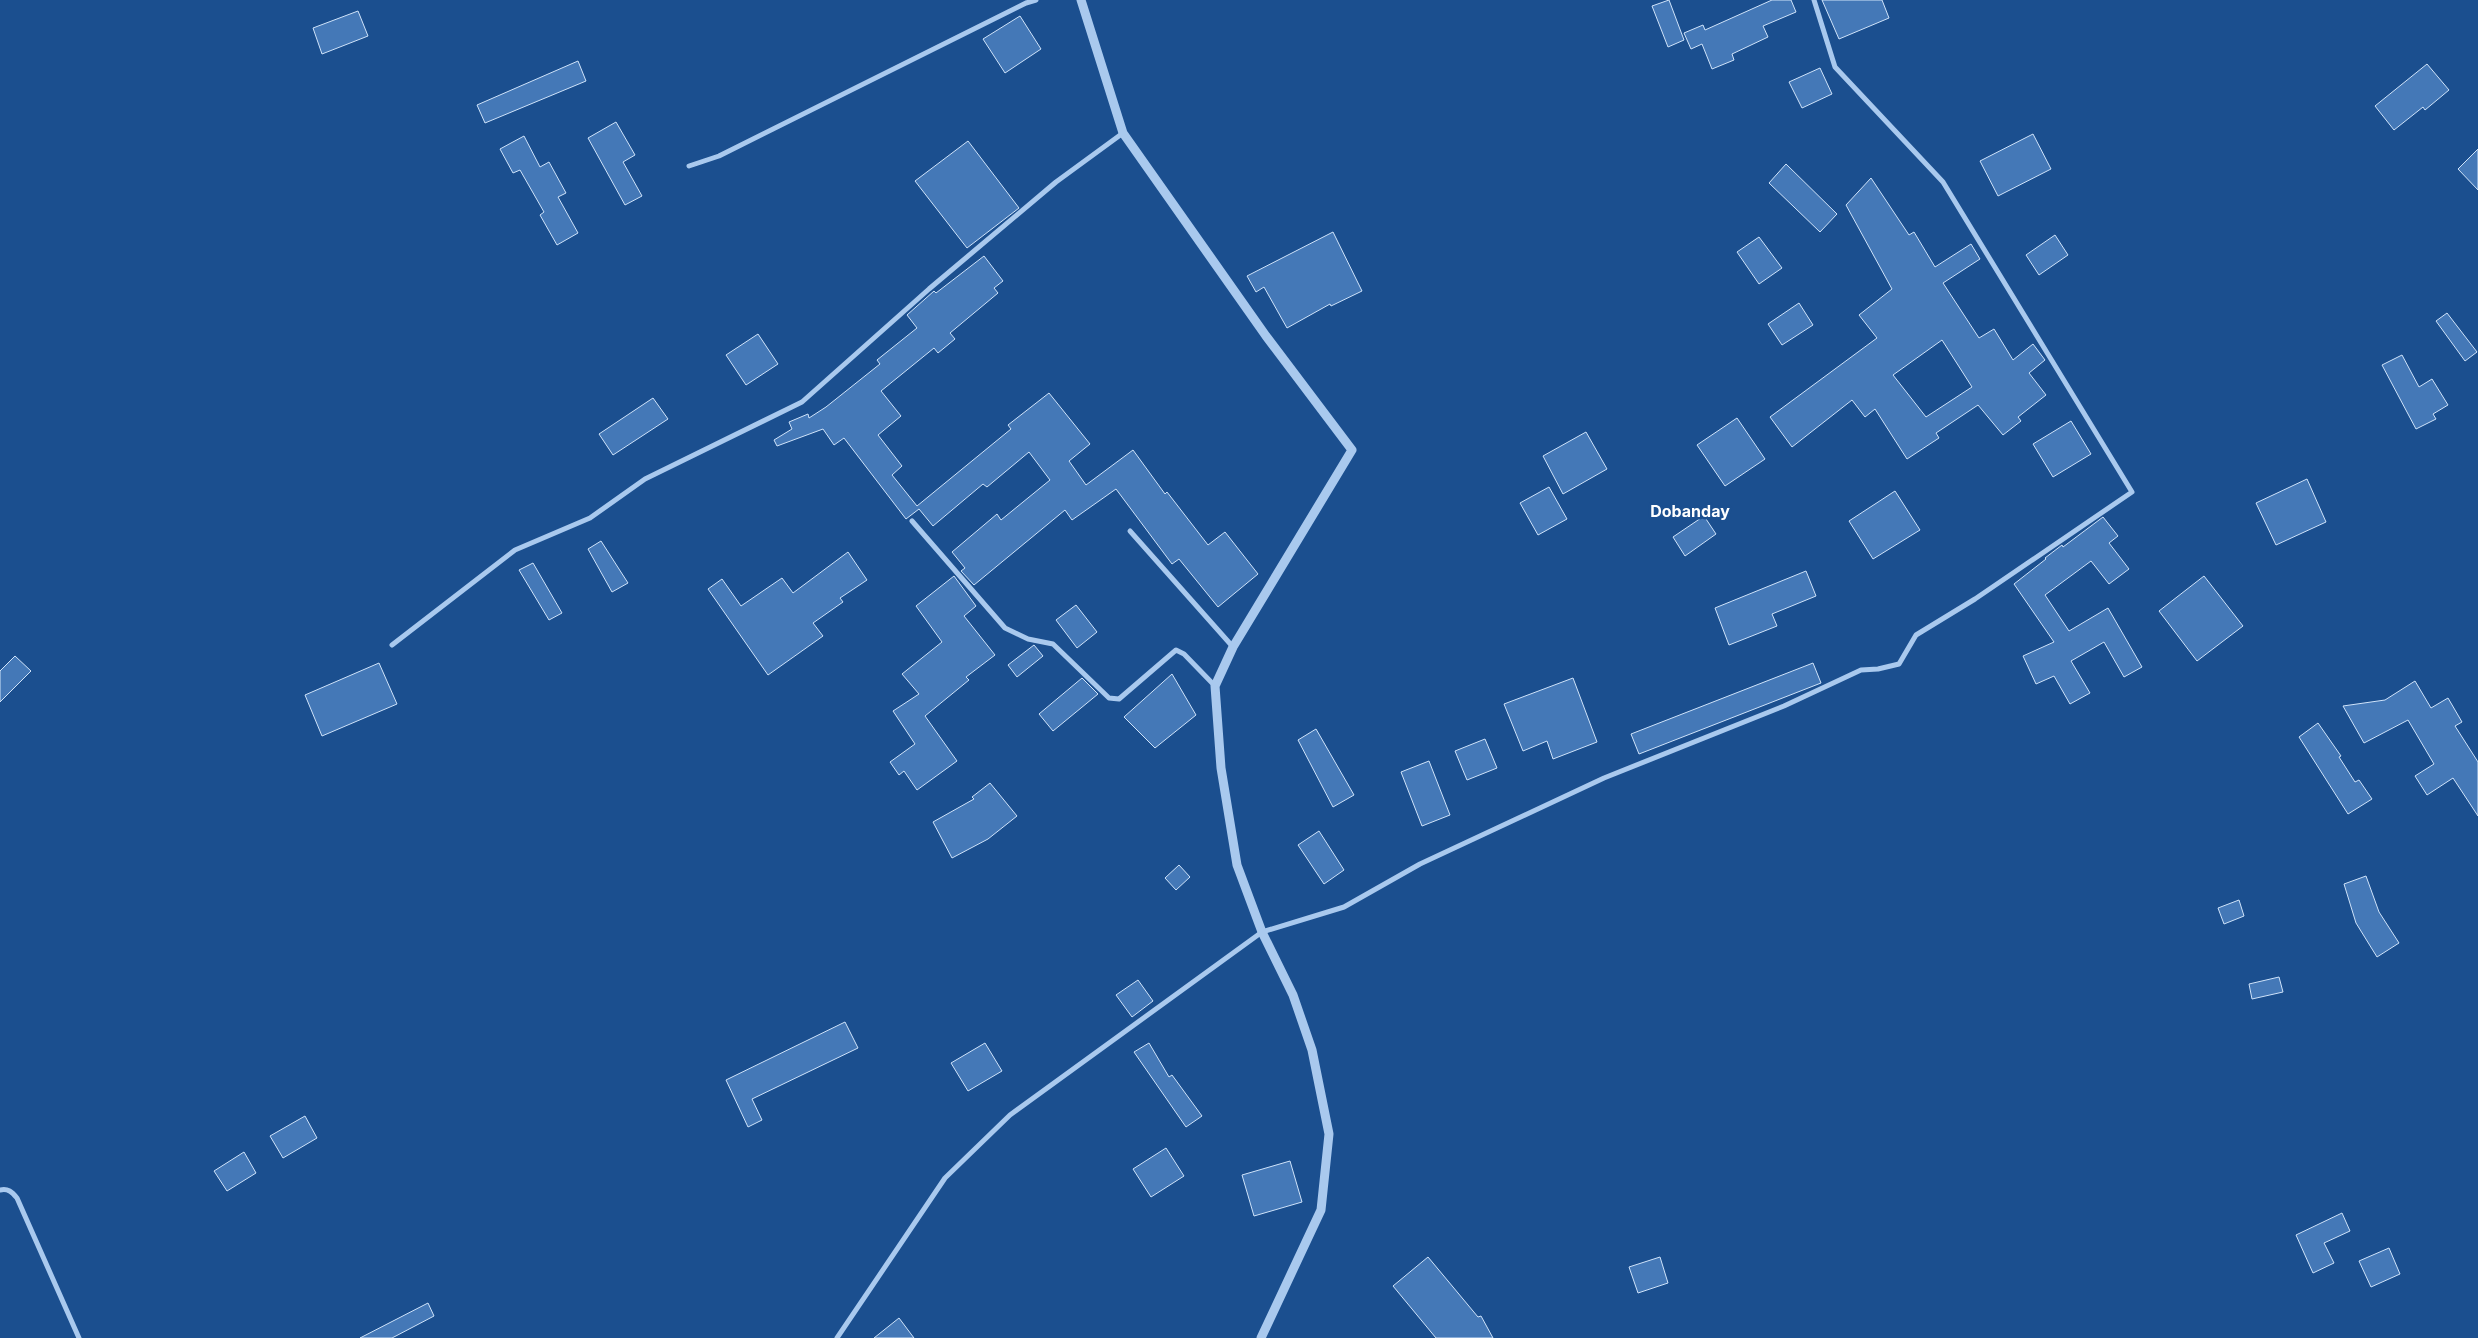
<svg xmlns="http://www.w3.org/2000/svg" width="2478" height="1338" font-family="Inter,sans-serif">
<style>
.building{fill:#4478b7;stroke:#cfe3fa;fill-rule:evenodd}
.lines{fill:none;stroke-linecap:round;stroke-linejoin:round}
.minor{stroke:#a9c9ee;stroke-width:5}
.tertiary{stroke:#a9c9ee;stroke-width:9}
.labels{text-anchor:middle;stroke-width:5;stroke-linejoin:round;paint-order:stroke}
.quarter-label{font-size:16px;font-weight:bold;fill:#fff;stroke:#1b4f8f}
</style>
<rect width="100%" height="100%" fill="#1b4f8f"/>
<!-- building -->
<g class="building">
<path d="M 1669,0 L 1684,40 L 1668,47 L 1652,6 Z"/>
<path d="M 1772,0 L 1791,0 L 1796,12 L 1763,26 L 1768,37 L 1732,54 L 1734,60 L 1712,69 L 1702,44 L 1691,49 L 1684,33 L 1703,25 L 1705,30 Z"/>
<path d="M 1822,0 L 1882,0 L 1889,18 L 1839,39 Z"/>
<path d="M 358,11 L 368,36 L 322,54 L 313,28 Z"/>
<path d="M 1020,16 L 1041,49 L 1005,73 L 983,39 Z"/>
<path d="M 578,61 L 586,81 L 485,123 L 477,105 Z"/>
<path d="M 2427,64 L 2449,90 L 2425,110 L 2423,107 L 2394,130 L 2375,106 Z"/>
<path d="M 1820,68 L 1832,94 L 1802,108 L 1789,82 Z"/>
<path d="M 616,122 L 635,155 L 623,162 L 642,196 L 625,205 L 588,138 Z"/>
<path d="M 2033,134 L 2051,169 L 1998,196 L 1980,161 Z"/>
<path d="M 524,136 L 540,167 L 549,162 L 566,193 L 558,197 L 578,233 L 557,245 L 540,215 L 544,212 L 520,170 L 513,173 L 500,149 Z"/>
<path d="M 968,141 L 1019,208 L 967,248 L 915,181 Z"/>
<path d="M 2478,149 L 2478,190 L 2458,169 Z"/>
<path d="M 1786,164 L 1837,214 L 1820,232 L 1769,183 Z"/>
<path d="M 1871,178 L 1909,235 L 1914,232 L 1935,267 L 1971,244 L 1980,259 L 1943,283 L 1979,338 L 1994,329 L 2013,360 L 2033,344 L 2045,360 L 2029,373 L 2046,395 L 2018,417 L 2021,421 L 2003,435 L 1978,405 L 1936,433 L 1939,438 L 1907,459 L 1875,409 L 1865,417 L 1852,400 L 1792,447 L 1770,417 L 1877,338 L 1859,315 L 1892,289 L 1846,205 ZM 1942,340 L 1972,387 L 1926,417 L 1893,375 Z"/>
<path d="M 1333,232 L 1362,291 L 1331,306 L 1330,304 L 1287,328 L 1264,287 L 1256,292 L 1247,276 Z"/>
<path d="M 2055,235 L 2068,255 L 2039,275 L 2026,255 Z"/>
<path d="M 1759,237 L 1782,268 L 1759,284 L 1737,252 Z"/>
<path d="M 984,256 L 1003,281 L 994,288 L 998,293 L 950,333 L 955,339 L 938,353 L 934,348 L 881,391 L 901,416 L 878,435 L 902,466 L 892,475 L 917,506 L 1011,429 L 1008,425 L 1049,393 L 1090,444 L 1069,461 L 1086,485 L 1133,450 L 1165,494 L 1167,492 L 1208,545 L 1225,532 L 1258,574 L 1218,607 L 1179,559 L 1172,564 L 1116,489 L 1072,520 L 1065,510 L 974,585 L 961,571 L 965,568 L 952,552 L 997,514 L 1001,520 L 1050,480 L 1029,452 L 987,487 L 983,484 L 933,526 L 919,509 L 906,519 L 844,438 L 834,445 L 823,429 L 777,446 L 774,440 L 792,429 L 789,422 L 808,414 L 809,418 L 826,407 L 880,364 L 877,360 L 917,328 L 907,315 L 934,291 L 936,293 Z"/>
<path d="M 1799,303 L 1813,325 L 1782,345 L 1768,324 Z"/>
<path d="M 2447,313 L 2477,352 L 2465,361 L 2436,321 Z"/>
<path d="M 758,334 L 778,364 L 746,385 L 726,355 Z"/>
<path d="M 2402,355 L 2419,387 L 2432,379 L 2448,405 L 2433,414 L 2436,419 L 2416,429 L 2382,365 Z"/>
<path d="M 653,398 L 668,419 L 613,455 L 599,434 Z"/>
<path d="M 1737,418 L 1765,459 L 1725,486 L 1697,445 Z"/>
<path d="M 2071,421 L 2091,454 L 2053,477 L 2033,444 Z"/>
<path d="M 1586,432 L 1607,469 L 1563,494 L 1543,456 Z"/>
<path d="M 2307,479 L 2326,522 L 2276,545 L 2256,503 Z"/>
<path d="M 1549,487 L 1567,519 L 1538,535 L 1520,503 Z"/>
<path d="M 1895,491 L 1920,530 L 1873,559 L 1849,521 Z"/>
<path d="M 1704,516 L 1716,534 L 1685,556 L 1673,537 Z"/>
<path d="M 2103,517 L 2118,536 L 2109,543 L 2129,569 L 2109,584 L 2091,561 L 2045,595 L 2069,631 L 2108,608 L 2142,667 L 2124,677 L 2104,642 L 2071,661 L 2090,693 L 2070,704 L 2054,676 L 2036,684 L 2023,656 L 2054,642 L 2014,584 L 2046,559 L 2045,558 L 2062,545 L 2063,547 Z"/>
<path d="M 601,541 L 628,583 L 612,592 L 588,549 Z"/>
<path d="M 848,552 L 867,580 L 840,598 L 843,602 L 813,623 L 823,636 L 768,675 L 708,589 L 722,579 L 741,606 L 782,578 L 793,593 Z"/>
<path d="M 533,563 L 562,613 L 549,620 L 519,570 Z"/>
<path d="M 1806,571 L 1816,596 L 1772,614 L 1777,626 L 1729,645 L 1715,608 Z"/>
<path d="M 954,576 L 976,606 L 964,616 L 995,655 L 966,677 L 969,680 L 925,716 L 957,761 L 917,790 L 904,771 L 899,775 L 890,762 L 915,744 L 893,711 L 919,694 L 902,674 L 942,642 L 916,606 Z"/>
<path d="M 2204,576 L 2243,626 L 2197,661 L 2159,611 Z"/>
<path d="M 1076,605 L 1097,632 L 1077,648 L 1056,620 Z"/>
<path d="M 1034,645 L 1043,656 L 1017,677 L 1008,665 Z"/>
<path d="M 15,656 L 31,671 L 0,702 L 0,671 Z"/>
<path d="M 379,663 L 397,704 L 322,736 L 305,695 Z"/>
<path d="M 1813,663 L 1821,683 L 1639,754 L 1631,734 Z"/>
<path d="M 1172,674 L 1196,715 L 1155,748 L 1124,717 Z"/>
<path d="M 1082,678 L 1098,694 L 1053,731 L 1039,714 Z"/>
<path d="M 1573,678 L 1597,742 L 1553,759 L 1547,741 L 1523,751 L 1504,704 Z"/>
<path d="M 2415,681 L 2431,708 L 2448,698 L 2462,722 L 2455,726 L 2478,762 L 2478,816 L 2453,778 L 2427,795 L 2415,776 L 2434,764 L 2408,720 L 2364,743 L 2343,706 L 2385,700 Z"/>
<path d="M 2318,723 L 2341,756 L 2339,757 L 2355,782 L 2359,780 L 2372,799 L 2348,814 L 2299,737 Z"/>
<path d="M 1316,729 L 1354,795 L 1333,807 L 1298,740 Z"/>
<path d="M 1485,739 L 1497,768 L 1467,780 L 1455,751 Z"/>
<path d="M 1429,761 L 1450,815 L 1422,826 L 1401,772 Z"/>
<path d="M 990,783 L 1017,816 L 988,839 L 952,858 L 933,822 L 974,799 L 972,797 Z"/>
<path d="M 1319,831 L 1344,870 L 1324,884 L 1298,845 Z"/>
<path d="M 1179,865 L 1190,877 L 1176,890 L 1165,878 Z"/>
<path d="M 2366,876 L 2379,912 L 2399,943 L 2377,957 L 2356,923 L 2344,884 Z"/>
<path d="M 2239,900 L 2244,916 L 2224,924 L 2218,908 Z"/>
<path d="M 2279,977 L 2283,992 L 2252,999 L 2249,984 Z"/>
<path d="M 1138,980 L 1153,1001 L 1132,1017 L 1116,995 Z"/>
<path d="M 845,1022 L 858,1048 L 752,1099 L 762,1120 L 748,1127 L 726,1080 Z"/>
<path d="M 985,1043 L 1002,1071 L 968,1091 L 951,1063 Z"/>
<path d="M 1149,1043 L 1169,1077 L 1172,1075 L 1202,1116 L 1186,1127 L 1134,1052 Z"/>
<path d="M 305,1116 L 317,1138 L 283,1158 L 270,1136 Z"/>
<path d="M 1166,1148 L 1184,1176 L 1151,1197 L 1133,1169 Z"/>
<path d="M 244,1152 L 256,1173 L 227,1191 L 214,1171 Z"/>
<path d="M 1290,1161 L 1302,1202 L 1254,1216 L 1242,1175 Z"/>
<path d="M 2342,1213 L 2350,1231 L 2324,1243 L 2334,1263 L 2313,1273 L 2296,1235 Z"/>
<path d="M 2389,1248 L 2400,1274 L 2371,1287 L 2359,1261 Z"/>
<path d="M 1428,1257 L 1478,1317 L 1481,1316 L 1493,1338 L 1436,1338 L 1393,1286 Z"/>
<path d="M 1660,1257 L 1668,1283 L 1638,1293 L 1629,1267 Z"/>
<path d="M 428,1303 L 434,1316 L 392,1338 L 360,1338 Z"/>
<path d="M 899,1318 L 914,1338 L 874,1338 Z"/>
</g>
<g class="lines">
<!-- minor -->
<g class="minor">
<path d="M 689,166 L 719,156 L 1026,3 L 1036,0"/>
<path d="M 912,521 L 1005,628 L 1028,639 L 1053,644 L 1109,698 L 1119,699 L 1176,650 L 1184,654 L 1215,686"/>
<path d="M 1130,531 L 1233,647"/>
<path d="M 392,645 L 515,550 L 590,518 L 645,479 L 802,402 L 929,289 L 1056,182 L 1123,133"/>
<path d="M 0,1190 C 8,1188 12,1192 17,1198 L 79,1338"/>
<path d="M 837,1338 L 945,1178 L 1010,1115 L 1262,932 L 1344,907 L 1420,864 L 1604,778 L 1784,706 L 1861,670 L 1878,669 L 1899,664 L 1916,635 L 1975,599 L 2132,492 L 1943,182 L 1835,67 L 1814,0"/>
</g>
<!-- tertiary -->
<path class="tertiary" d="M 1081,0 L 1123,133 L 1266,336 L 1352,450 L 1233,647 L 1215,686 L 1221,768 L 1237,865 L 1262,932 L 1293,995 L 1312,1050 L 1329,1134 L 1321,1210 L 1261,1338"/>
</g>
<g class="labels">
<!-- quarter labels -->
<g class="quarter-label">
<text x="1690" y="517">Dobanday</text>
</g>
</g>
</svg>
